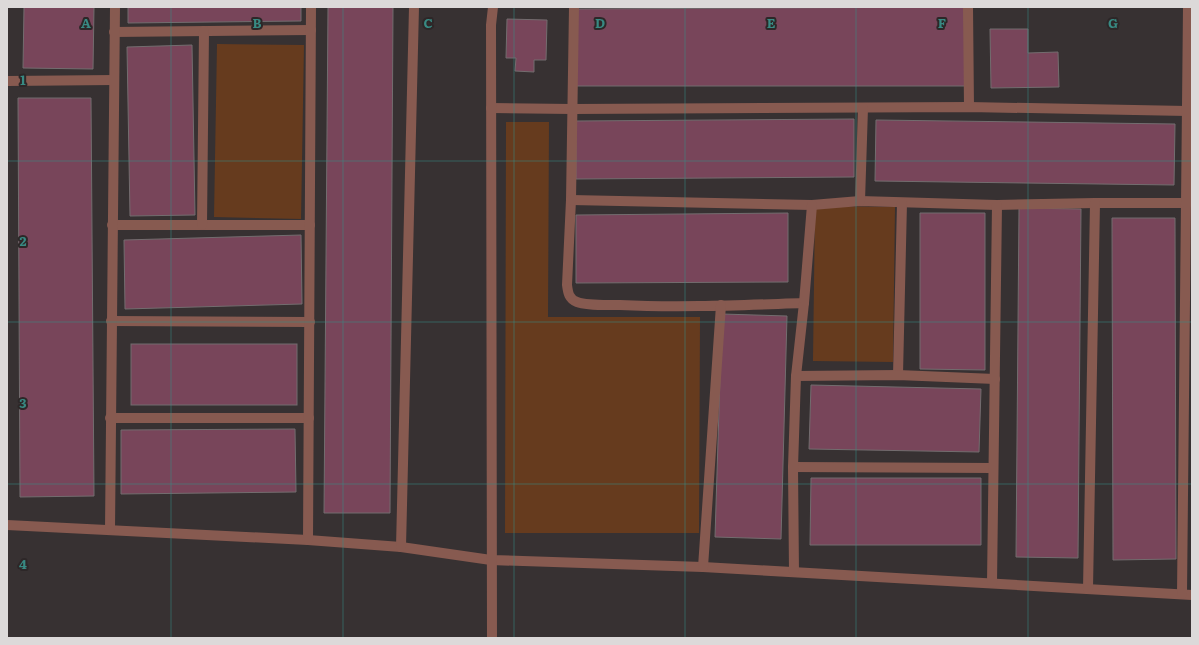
<svg xmlns="http://www.w3.org/2000/svg" width="1199" height="645" font-family="Literata,serif">
<style>
.green{fill:#663b1e}
.building{fill:#78455a;stroke:#736d6f}
.lines{fill:none;stroke-linecap:round;stroke-linejoin:round}
.minor{stroke:#875a50;stroke-width:10}
.grid{fill:none;stroke:#388a83;stroke-width:1;stroke-opacity:0.55}
.grid-label{font-size:13px;text-anchor:middle;font-weight:bold;fill:#388a83;stroke:#2d2728;stroke-width:4;stroke-linejoin:round;paint-order:stroke}
</style>
<rect width="100%" height="100%" fill="#373132"/>
<!-- green -->
<g class="green">
<path d="M 217,44 L 304,45 L 301,219 L 214,217 Z"/>
<path d="M 506,122 L 549,122 L 548,317 L 700,317 L 699,533 L 505,533 Z"/>
<path d="M 815,206 L 895,207 L 893,362 L 813,361 Z"/>
</g>
<!-- building -->
<g class="building">
<path d="M 24,7 L 94,7 L 93,69 L 23,68 Z"/>
<path d="M 128,7 L 301,7 L 301,21 L 128,23 Z"/>
<path d="M 328,7 L 393,7 L 390,513 L 324,513 Z"/>
<path d="M 964,7 L 966,86 L 576,86 L 576,9 Z"/>
<path d="M 507,19 L 547,20 L 546,60 L 534,60 L 534,72 L 515,71 L 516,58 L 506,58 Z"/>
<path d="M 990,29 L 1028,29 L 1028,53 L 1058,52 L 1059,87 L 991,88 Z"/>
<path d="M 192,45 L 195,215 L 130,216 L 127,47 Z"/>
<path d="M 18,98 L 91,98 L 94,496 L 20,497 Z"/>
<path d="M 854,119 L 854,177 L 576,179 L 576,121 Z"/>
<path d="M 876,120 L 1175,124 L 1174,185 L 875,181 Z"/>
<path d="M 1019,208 L 1081,209 L 1078,558 L 1016,557 Z"/>
<path d="M 788,213 L 788,282 L 576,283 L 576,215 Z"/>
<path d="M 920,213 L 985,213 L 985,370 L 920,369 Z"/>
<path d="M 1112,218 L 1175,218 L 1176,559 L 1113,560 Z"/>
<path d="M 301,235 L 302,304 L 125,309 L 124,240 Z"/>
<path d="M 722,314 L 787,316 L 781,539 L 715,537 Z"/>
<rect x="131" y="344" width="166" height="61"/>
<path d="M 811,385 L 981,389 L 979,452 L 809,449 Z"/>
<path d="M 295,429 L 296,492 L 121,494 L 121,430 Z"/>
<path d="M 811,478 L 981,478 L 981,545 L 810,545 Z"/>
</g>
<g class="lines">
<!-- minor -->
<g class="minor">
<path d="M 574,7 L 571,200 L 567,285 C 568,293 569,299 577,302 C 588,306 608,305 620,305 C 682,308 743,305 804,303"/>
<path d="M 968,7 L 969,107"/>
<path d="M 114,32 L 311,30"/>
<path d="M 7,81 L 114,80"/>
<path d="M 491,108 L 572,109 L 969,107 L 1187,111"/>
<path d="M 571,200 L 812,205 L 860,201 L 997,205 L 1095,203 L 1187,203"/>
<path d="M 860,201 L 863,108"/>
<path d="M 112,225 L 310,225"/>
<path d="M 202,225 L 204,31"/>
<path d="M 111,321 L 310,322"/>
<path d="M 898,375 L 902,203"/>
<path d="M 796,376 L 898,375 L 995,379"/>
<path d="M 110,418 L 309,418"/>
<path d="M 793,467 L 993,468"/>
<path d="M 7,525 L 308,540 L 401,547 L 491,560 L 703,567 L 1192,595"/>
<path d="M 110,530 L 115,7"/>
<path d="M 308,540 L 311,7"/>
<path d="M 401,547 L 414,7"/>
<path d="M 703,567 L 721,305"/>
<path d="M 794,572 L 793,467 L 796,376 L 804,303 L 812,205"/>
<path d="M 992,583 L 997,205"/>
<path d="M 1088,589 L 1095,203"/>
<path d="M 1182,594 L 1188,7"/>
<path d="M 492,638 L 491,25 L 493,7"/>
</g>
</g>
<!-- grid -->
<path class="grid" d="M 171,7 L 171,638M 343,7 L 343,638M 514,7 L 514,638M 685,7 L 685,638M 856,7 L 856,638M 1028,7 L 1028,638M 7,161 L 1192,161M 7,322 L 1192,322M 7,484 L 1192,484"/>
<g class="grid-label">
<text x="86" y="28">A</text>
<text x="257" y="28">B</text>
<text x="428" y="28">C</text>
<text x="600" y="28">D</text>
<text x="771" y="28">E</text>
<text x="942" y="28">F</text>
<text x="1113" y="28">G</text>
<text x="23" y="85">1</text>
<text x="23" y="246">2</text>
<text x="23" y="408">3</text>
<text x="23" y="569">4</text>
</g>
<!-- border -->
<rect width="1199" height="645" fill="none" stroke="#dcd9d9" stroke-width="16"/>
</svg>
